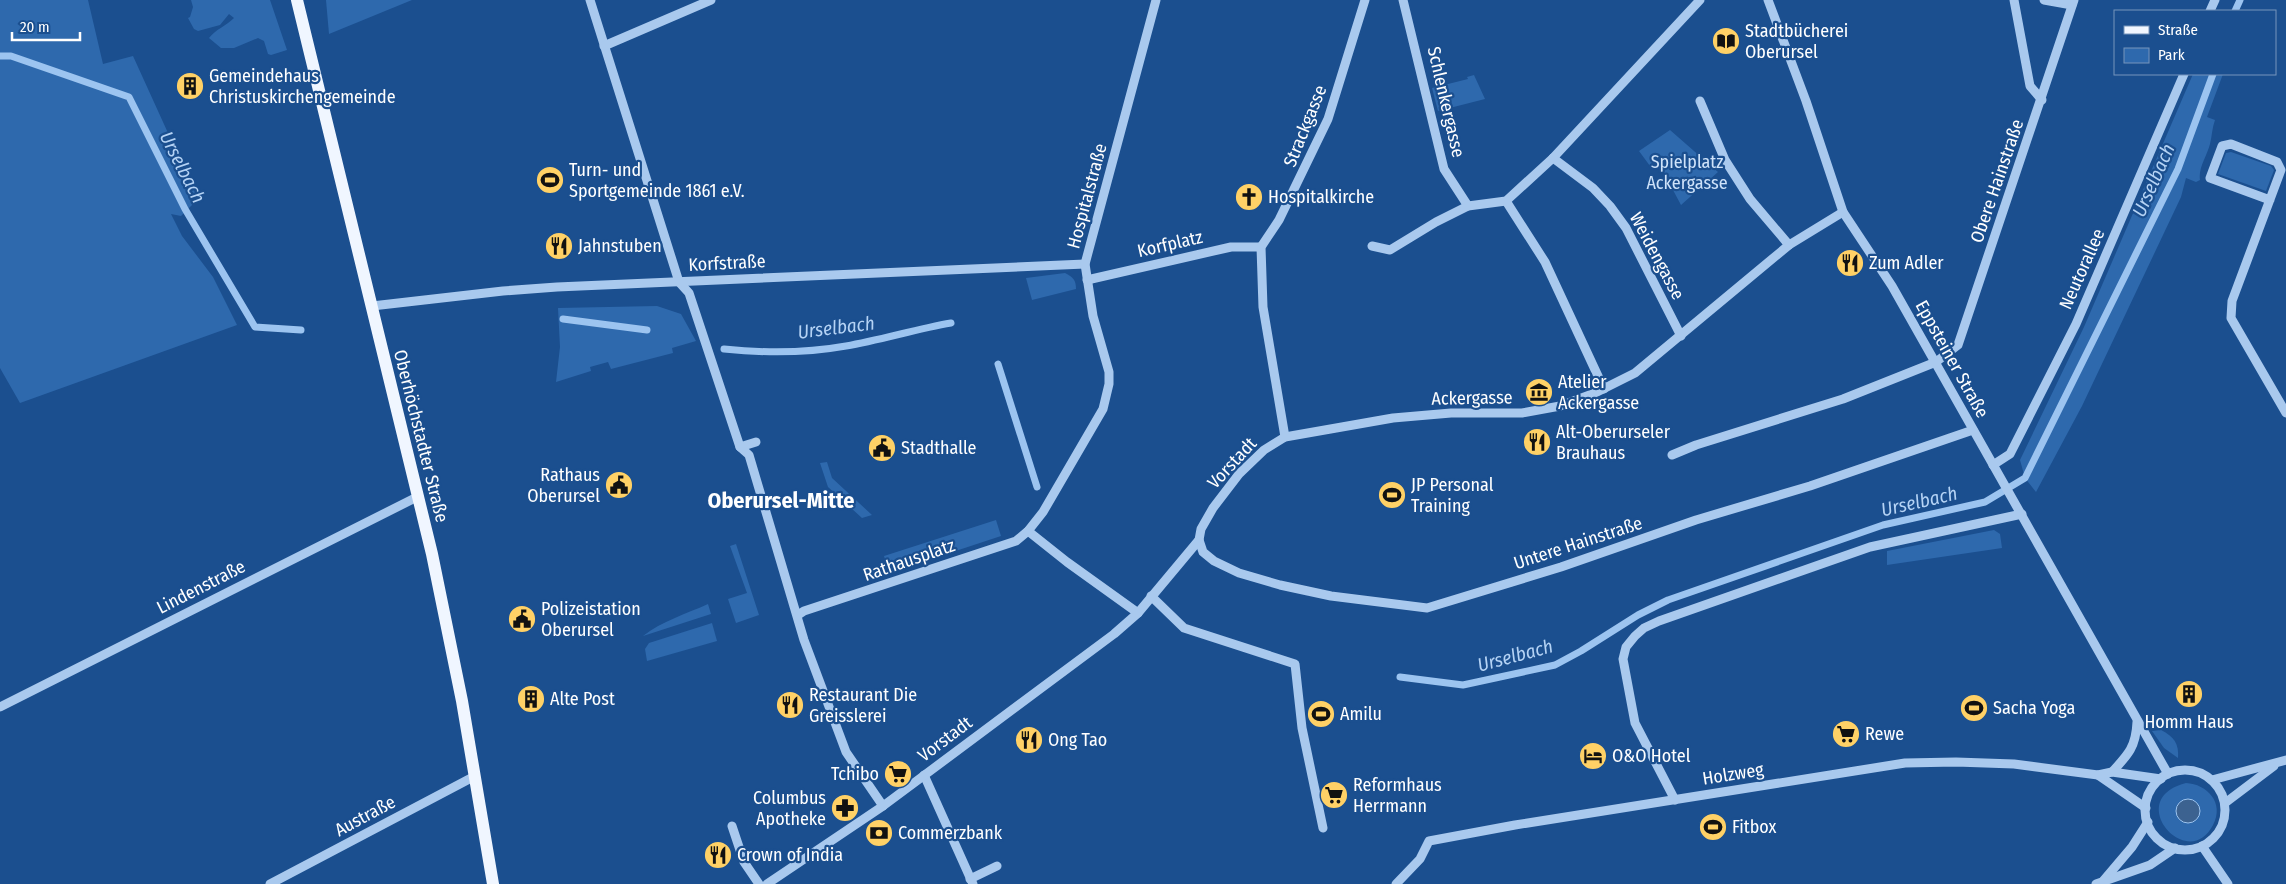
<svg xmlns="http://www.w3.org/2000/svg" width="2286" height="884" font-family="'Fira Sans Condensed',sans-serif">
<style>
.green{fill:#2e69ad}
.water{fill:#3c6290;stroke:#9cc4f0}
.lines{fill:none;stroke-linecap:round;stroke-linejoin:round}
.stream{stroke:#9cc4f0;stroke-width:7}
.minor{stroke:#a9c9ee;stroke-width:9}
.major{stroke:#f0f6ff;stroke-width:12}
.labels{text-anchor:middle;stroke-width:4.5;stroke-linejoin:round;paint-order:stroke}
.poi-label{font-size:18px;fill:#fff;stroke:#1b4f8f;text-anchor:start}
.street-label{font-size:18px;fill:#fff;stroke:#1b4f8f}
.park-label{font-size:18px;fill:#cfe3fa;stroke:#1b4f8f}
.water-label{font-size:19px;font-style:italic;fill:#b5d3f5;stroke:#1b4f8f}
.district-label{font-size:22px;font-weight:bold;fill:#fff;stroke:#1b4f8f}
</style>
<rect width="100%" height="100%" fill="#1b4f8f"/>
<!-- green -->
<g class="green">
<path d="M 0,0 L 88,0 L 103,64 L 133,56 L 198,199 L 181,216 L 171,214 L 182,236 L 213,277 L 237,325 L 20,403 L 0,368 Z"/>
<path d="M 191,0 L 270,0 L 287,50 L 271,55 L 268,54 L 264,41 L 258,38 L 234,48 L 221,48 L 209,38 C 216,29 226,26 234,18 L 229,14 L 220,25 L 198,31 L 194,29 L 188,18 L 190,17 L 193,7 Z"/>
<path d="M 326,0 L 412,0 L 329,34 Z"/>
<path d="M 2193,74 L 2223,74 L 2207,117 L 2215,120 C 2212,128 2212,136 2210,144 C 2207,156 2198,168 2200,180 L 2196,182 L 2186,178 L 2181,197 L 2082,406 L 2036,492 L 2025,478 L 2020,460 L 2084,327 Z"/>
<path d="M 1474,75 L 1485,99 L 1438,111 L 1432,88 L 1468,79 L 1467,77 Z"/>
<path d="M 1670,130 L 1718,172 L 1681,205 L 1658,162 L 1650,166 L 1639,151 Z"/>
<path d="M 2231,152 L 2271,166 L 2274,170 L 2266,191 L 2218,174 L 2226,153 Z"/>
<path d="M 1065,273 C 1073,277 1076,280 1076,289 L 1032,300 L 1026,278 Z"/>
<path d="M 657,306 L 681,314 L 696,341 L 672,348 L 673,353 L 611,369 L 608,362 L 590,367 L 591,371 L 556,382 L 560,347 L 558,308 Z"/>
<path d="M 827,462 L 832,478 L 872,515 L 862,518 L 828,487 L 820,463 Z"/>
<path d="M 996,520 L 1001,536 L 889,573 L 884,556 Z"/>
<path d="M 1994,530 L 2000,534 L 2002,548 L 1887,565 L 1887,551 Z"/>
<path d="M 736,544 L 759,615 L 736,623 L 728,599 L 747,593 L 730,546 Z"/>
<path d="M 708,604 L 711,614 L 643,636 C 662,621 686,614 708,604 Z"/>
<path d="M 712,623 L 717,641 L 647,661 L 645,649 L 649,643 Z"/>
<path d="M 2161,730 C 2174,737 2179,743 2178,758 L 2164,748 L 2152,731 Z"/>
<path d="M 2186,783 C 2207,784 2225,803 2213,825 C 2188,874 2122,799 2186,783 Z"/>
</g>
<!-- water -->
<circle class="water" cx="2188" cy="811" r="12"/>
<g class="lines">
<!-- stream -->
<g class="stream">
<path d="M 2235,11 L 2240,0"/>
<path d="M 0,56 L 11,56 L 129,97 L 185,209 L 255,327 L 301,330"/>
<path d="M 563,319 L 647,330"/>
<path d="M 724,349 C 763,353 807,353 846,346 C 881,340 916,329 951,323"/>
<path d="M 998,364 L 1037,487"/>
<path d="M 1400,677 L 1463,685 L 1555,665 L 1581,651 L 1638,615 L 1668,600 L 1883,525 L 1985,502 L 2025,478 L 2178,169 L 2213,74"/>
</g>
<!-- minor -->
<g class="minor">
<path d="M 590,0 L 679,282 L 689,293 L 740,447 L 749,455 L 804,640 L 846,752 L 883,806"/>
<path d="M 1403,0 L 1444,169 L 1468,206"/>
<path d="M 1768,0 L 1806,101 L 1843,212 L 1892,286 L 2168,774"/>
<path d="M 2014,0 L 2030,86 L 2042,100"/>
<path d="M 2044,0 L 2072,5"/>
<path d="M 2210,11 L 2215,0"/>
<path d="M 604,46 L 711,0"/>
<path d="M 1700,101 L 1725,160 L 1750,199 L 1789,245"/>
<path d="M 1553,158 L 1593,188 L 1610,206 L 1626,228 L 1681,336"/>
<path d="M 2270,200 L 2210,178 L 2222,146 L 2231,144 L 2277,162 L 2281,170 L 2232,301 L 2231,318 L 2286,413"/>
<path d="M 1506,201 L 1545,262 L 1604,389"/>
<path d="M 1372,246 L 1390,250 L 1436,222 L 1468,206 L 1506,201 L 1553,158 L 1700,0"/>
<path d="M 1087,280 L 1231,247 L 1261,247"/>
<path d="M 372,306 L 503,291 L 557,287 L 1085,264"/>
<path d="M 1285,437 L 1263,307 L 1261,247 L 1279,220 L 1328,119 L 1365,0"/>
<path d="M 740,447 L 756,442"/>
<path d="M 1672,455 L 1696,445 L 1843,399 L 1936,362 L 1958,345 L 2074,0"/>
<path d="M 1993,465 L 2010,454 L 2076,324 L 2184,74"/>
<path d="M 1028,531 L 1067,562 L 1138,613"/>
<path d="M 1199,540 L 1203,552 L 1214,561 L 1239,573 L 1280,585 L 1331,596 L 1427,608 L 1561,567 L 1696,520 L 1810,486 L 1973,430"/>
<path d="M 1151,596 L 1184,628 L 1295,664 L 1302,728 L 1323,828"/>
<path d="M 798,615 L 804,611 L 1016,541 L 1028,531 L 1043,512 L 1103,409 L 1109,384 L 1109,372 L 1093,316 L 1085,264 L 1156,0"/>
<path d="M 0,707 L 417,497"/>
<circle cx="2185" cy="810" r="40"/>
<path d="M 2112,772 C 2128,755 2136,747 2137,722"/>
<path d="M 924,775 L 973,884"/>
<path d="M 2098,775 L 2146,808"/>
<path d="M 2212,780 L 2286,760"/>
<path d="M 1675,800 L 1635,723 L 1623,659 L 1626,647 L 1635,636 L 1644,628 L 1659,621 L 1870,547 L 2022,514"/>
<path d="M 2225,803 L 2274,766"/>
<path d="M 732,826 L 744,862 L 759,884"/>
<path d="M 2202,846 L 2228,884"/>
<path d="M 970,879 L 997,866"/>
<path d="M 2104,880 L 2132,847 L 2148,822"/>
<path d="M 270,884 L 475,776"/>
<path d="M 767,884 L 883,806 L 1114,634 L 1138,613 L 1199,540 L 1201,529 L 1213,508 L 1239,474 L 1264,450 L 1285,437 L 1393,418 L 1451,413 L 1522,413 L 1560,406 L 1595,393 L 1635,373 L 1789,245 L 1843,212"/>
<path d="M 1396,884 L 1420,859 L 1429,841 L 1515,825 L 1905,763 L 1956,762 L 2014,764 L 2098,775 L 2112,772 L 2161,779"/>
<path d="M 2096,884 L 2150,865 L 2175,848"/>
</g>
<!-- major -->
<path class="major" d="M 297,0 L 432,554 L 462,701 L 493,884"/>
</g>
<!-- icons -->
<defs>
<symbol id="library-disc" viewBox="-11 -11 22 22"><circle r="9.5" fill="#ffd166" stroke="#1b4f8f"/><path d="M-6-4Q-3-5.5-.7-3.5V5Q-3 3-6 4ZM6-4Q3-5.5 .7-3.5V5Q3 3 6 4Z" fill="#111"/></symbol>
<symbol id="building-disc" viewBox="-11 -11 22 22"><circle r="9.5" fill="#ffd166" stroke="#1b4f8f"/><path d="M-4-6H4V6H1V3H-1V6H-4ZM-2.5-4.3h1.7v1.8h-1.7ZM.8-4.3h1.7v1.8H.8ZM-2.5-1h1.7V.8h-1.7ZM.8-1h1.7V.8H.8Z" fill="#111"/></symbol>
<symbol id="stadium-disc" viewBox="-11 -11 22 22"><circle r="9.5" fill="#ffd166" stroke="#1b4f8f"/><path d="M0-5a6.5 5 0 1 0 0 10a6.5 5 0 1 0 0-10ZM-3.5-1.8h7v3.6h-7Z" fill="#111"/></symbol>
<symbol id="church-disc" viewBox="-11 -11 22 22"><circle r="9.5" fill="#ffd166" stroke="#1b4f8f"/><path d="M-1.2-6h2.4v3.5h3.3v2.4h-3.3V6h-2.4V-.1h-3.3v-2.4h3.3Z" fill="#111"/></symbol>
<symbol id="restaurant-disc" viewBox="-11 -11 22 22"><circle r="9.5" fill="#ffd166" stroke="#1b4f8f"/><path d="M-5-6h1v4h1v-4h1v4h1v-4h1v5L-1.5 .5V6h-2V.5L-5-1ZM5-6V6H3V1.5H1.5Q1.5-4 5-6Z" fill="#111"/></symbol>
<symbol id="museum-disc" viewBox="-11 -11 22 22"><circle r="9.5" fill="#ffd166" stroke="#1b4f8f"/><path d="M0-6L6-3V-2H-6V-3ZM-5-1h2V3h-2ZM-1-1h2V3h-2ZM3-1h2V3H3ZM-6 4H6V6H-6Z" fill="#111"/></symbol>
<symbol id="civic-disc" viewBox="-11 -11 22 22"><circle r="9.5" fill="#ffd166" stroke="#1b4f8f"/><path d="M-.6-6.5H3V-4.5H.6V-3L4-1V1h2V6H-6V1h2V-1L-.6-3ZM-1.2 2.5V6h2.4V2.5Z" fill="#111"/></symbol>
<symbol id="supermarket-disc" viewBox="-11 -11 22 22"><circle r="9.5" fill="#ffd166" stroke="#1b4f8f"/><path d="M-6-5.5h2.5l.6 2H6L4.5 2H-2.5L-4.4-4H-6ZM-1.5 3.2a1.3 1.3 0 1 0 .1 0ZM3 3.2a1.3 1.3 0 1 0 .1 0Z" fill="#111"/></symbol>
<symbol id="hotel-disc" viewBox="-11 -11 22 22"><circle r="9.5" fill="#ffd166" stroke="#1b4f8f"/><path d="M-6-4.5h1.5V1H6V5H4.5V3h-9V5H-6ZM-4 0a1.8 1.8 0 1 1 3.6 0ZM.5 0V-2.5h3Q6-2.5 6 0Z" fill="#111"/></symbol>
<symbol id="pharmacy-disc" viewBox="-11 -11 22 22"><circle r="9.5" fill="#ffd166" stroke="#1b4f8f"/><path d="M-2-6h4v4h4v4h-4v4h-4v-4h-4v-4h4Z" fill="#111"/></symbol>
<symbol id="bank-disc" viewBox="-11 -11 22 22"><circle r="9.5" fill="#ffd166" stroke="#1b4f8f"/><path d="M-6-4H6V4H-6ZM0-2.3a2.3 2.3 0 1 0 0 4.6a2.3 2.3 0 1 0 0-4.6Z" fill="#111"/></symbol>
</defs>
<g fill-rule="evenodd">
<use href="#library-disc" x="1710" y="25" width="32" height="32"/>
<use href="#building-disc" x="174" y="70" width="32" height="32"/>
<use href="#stadium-disc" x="534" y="164" width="32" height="32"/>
<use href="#church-disc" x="1233" y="181" width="32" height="32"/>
<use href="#restaurant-disc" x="543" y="230" width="32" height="32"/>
<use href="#restaurant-disc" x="1834" y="247" width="32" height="32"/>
<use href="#museum-disc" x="1523" y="376" width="32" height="32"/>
<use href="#restaurant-disc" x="1521" y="426" width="32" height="32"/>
<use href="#civic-disc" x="866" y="432" width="32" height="32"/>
<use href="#civic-disc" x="603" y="469" width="32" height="32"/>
<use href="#stadium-disc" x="1376" y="479" width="32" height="32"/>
<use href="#civic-disc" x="506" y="603" width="32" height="32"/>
<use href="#building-disc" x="2173" y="678" width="32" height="32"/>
<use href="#building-disc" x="515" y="683" width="32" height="32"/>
<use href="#restaurant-disc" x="774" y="689" width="32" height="32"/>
<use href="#stadium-disc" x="1958" y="692" width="32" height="32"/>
<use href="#stadium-disc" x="1305" y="698" width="32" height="32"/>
<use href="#supermarket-disc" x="1830" y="718" width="32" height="32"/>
<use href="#restaurant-disc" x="1013" y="724" width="32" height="32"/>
<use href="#hotel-disc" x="1577" y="740" width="32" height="32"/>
<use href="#supermarket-disc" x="882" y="758" width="32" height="32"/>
<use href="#supermarket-disc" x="1318" y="779" width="32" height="32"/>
<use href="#pharmacy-disc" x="829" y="792" width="32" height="32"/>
<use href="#stadium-disc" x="1697" y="811" width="32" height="32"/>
<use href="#bank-disc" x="863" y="817" width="32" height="32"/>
<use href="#restaurant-disc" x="702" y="839" width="32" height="32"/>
</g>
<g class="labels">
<!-- poi labels -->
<g class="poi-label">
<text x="1745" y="37">Stadtbücherei<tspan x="1745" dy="21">Oberursel</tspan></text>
<text x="209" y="82">Gemeindehaus<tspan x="209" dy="21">Christuskirchengemeinde</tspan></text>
<text x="569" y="176">Turn- und<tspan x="569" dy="21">Sportgemeinde 1861 e.V.</tspan></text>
<text x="1268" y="203">Hospitalkirche</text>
<text x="578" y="252">Jahnstuben</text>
<text x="1869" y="269">Zum Adler</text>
<text x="1558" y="388">Atelier<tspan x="1558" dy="21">Ackergasse</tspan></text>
<text x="1556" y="438">Alt-Oberurseler<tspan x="1556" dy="21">Brauhaus</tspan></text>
<text x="901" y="454">Stadthalle</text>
<text x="600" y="481" text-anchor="end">Rathaus<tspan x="600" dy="21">Oberursel</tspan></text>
<text x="1411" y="491">JP Personal<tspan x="1411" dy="21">Training</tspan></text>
<text x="541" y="615">Polizeistation<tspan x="541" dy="21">Oberursel</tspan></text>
<text x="809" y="701">Restaurant Die<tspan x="809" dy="21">Greisslerei</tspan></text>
<text x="550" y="705">Alte Post</text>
<text x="1993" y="714">Sacha Yoga</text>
<text x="1340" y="720">Amilu</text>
<text x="2189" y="728" text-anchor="middle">Homm Haus</text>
<text x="1865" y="740">Rewe</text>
<text x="1048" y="746">Ong Tao</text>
<text x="1612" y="762">O&amp;O Hotel</text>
<text x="879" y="780" text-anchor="end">Tchibo</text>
<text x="1353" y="791">Reformhaus<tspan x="1353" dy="21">Herrmann</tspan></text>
<text x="826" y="804" text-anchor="end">Columbus<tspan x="826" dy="21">Apotheke</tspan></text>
<text x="1732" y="833">Fitbox</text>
<text x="898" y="839">Commerzbank</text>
<text x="737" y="861">Crown of India</text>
</g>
<!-- street labels -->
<g class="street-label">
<text transform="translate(1446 102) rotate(77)" y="6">Schlenkergasse</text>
<text transform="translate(1305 126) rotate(-68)" y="6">Strackgasse</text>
<text transform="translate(1997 181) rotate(-71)" y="6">Obere Hainstraße</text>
<text transform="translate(1087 196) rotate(-75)" y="6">Hospitalstraße</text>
<text transform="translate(1170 244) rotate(-13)" y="6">Korfplatz</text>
<text transform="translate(1657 256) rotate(62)" y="6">Weidengasse</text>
<text transform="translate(727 263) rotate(-3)" y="6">Korfstraße</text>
<text transform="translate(2082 269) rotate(-66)" y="6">Neutorallee</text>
<text transform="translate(1952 359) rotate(61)" y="6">Eppsteiner Straße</text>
<text transform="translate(1472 398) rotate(-1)" y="6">Ackergasse</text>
<text transform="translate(421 436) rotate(76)" y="6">Oberhöchstadter Straße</text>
<text transform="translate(1232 463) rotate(-47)" y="6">Vorstadt</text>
<text transform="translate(1578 543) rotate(-18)" y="6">Untere Hainstraße</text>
<text transform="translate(909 560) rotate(-19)" y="6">Rathausplatz</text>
<text transform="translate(201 587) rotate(-27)" y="6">Lindenstraße</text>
<text transform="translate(945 739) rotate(-37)" y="6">Vorstadt</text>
<text transform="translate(1733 774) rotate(-9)" y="6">Holzweg</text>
<text transform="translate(365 816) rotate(-28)" y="6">Austraße</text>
</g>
<!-- park labels -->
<g class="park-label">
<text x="1687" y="168">Spielplatz<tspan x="1687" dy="21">Ackergasse</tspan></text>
</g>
<!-- water labels -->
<g class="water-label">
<text transform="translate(183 167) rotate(63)" y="7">Urselbach</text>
<text transform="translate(2153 180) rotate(-66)" y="7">Urselbach</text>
<text transform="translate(836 327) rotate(-7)" y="7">Urselbach</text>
<text transform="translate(1919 501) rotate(-13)" y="7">Urselbach</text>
<text transform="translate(1515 655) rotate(-15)" y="7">Urselbach</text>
</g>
<!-- district labels -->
<g class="district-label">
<text x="781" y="508">Oberursel-Mitte</text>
</g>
</g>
<!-- legend -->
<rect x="2114" y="10" width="162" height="65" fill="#1b4f8f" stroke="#7695bc"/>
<rect x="2124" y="26" width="25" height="8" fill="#f0f6ff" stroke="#7695bc"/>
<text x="2158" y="35" font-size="15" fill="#ffffff">Straße</text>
<rect x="2124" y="48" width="25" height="15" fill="#2e69ad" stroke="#7695bc"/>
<text x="2158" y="60" font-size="15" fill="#ffffff">Park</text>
<!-- scale -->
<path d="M12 32v8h68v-8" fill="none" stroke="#ffffff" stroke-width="2.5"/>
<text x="20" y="32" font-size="15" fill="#ffffff" stroke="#1b4f8f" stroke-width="4" paint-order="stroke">20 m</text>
</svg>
